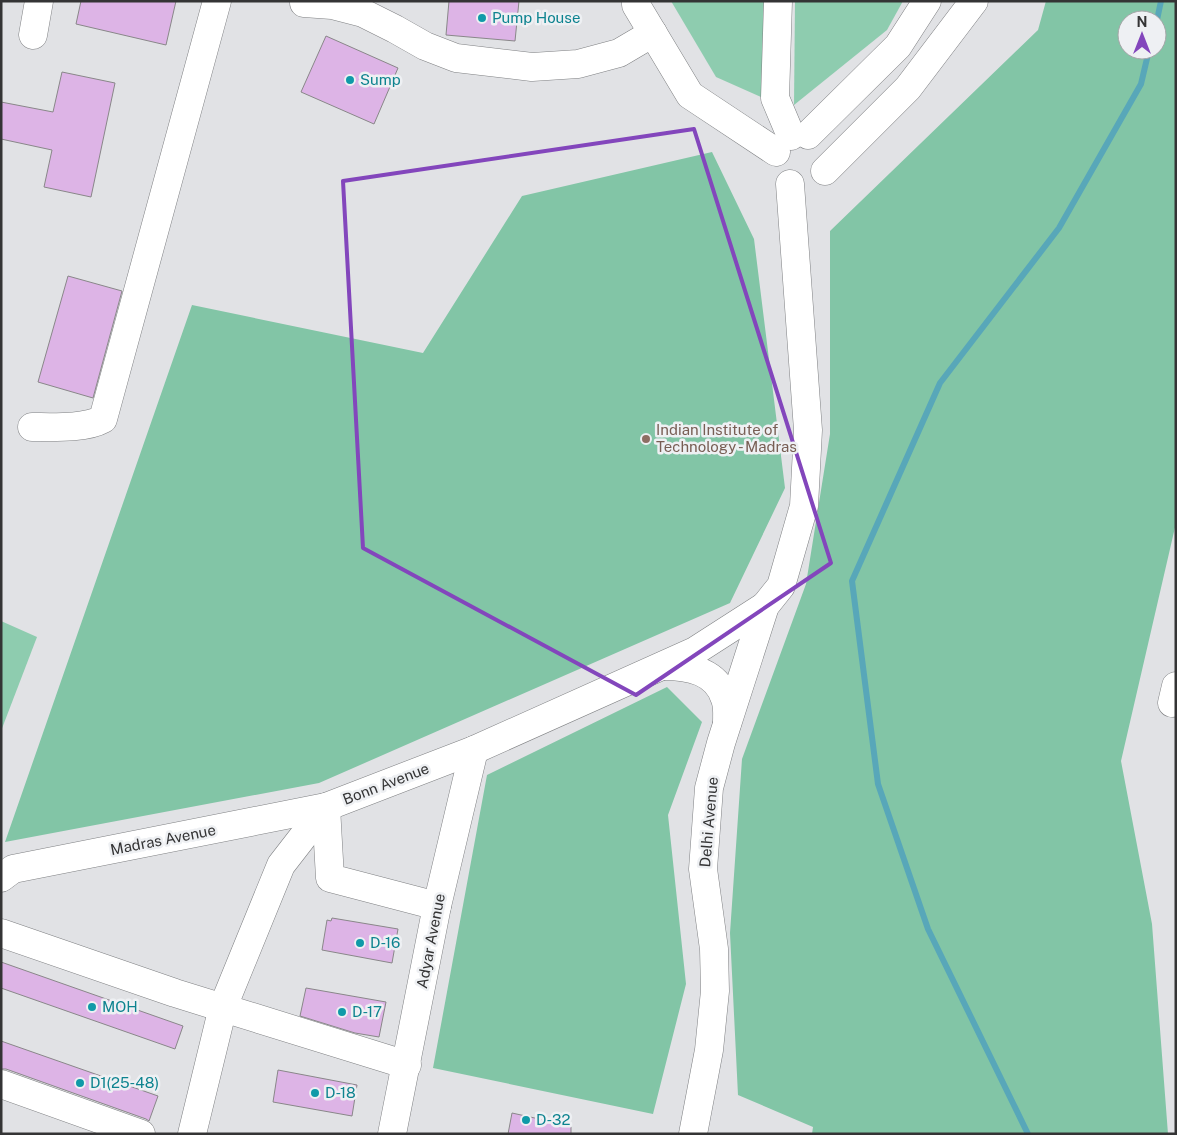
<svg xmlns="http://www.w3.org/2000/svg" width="1177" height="1135" font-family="'Public Sans',sans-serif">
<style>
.green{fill:#8eccaf}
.forest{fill:#82c5a6;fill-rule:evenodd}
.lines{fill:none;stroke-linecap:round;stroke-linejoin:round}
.stream{stroke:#58a7b9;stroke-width:6}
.building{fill:#ddb4e6;stroke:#898789}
.minor-casing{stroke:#7f8083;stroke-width:29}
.minor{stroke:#fff;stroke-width:28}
.marked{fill:none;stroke:#8346bc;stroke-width:4;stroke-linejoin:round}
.culture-dot{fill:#0f9aa8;stroke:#eef0f3;stroke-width:2}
.education-dot{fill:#8d6e63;stroke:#eef0f3;stroke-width:2}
.labels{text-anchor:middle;stroke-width:5;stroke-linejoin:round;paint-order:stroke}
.culture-label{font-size:15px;fill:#0d838f;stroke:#eef0f3;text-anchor:start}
.education-label{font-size:15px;fill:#785e54;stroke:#eef0f3;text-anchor:start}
.street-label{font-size:15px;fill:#343435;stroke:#eef0f3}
</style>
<rect width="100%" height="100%" fill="#e1e2e5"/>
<!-- green -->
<g class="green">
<path d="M 671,1 L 765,1 L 761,97 L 716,77 Z"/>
<path d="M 795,1 L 903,1 L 887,30 L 794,105 Z"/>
<path d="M 1,621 L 37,637 L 1,731 Z"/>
</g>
<!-- forest -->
<g class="forest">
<path d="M 1046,1 L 1176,1 L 1176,523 L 1121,761 L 1152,924 L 1168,1134 L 812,1134 L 813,1127 L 738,1095 L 730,933 L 742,759 L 806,584 L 830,434 L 830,231 L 1038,30 ZM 1127,20 L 1157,20 L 1157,50 L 1127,50 Z"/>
<path d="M 712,152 L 754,239 L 785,488 L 730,603 L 319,783 L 5,842 L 192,305 L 423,353 L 522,196 Z"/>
<path d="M 667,687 L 702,722 L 668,815 L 686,984 L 653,1114 L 433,1068 L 487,775 Z"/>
</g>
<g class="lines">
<!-- stream -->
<g class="stream">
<path d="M 1157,20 L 1161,1"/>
<path d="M 1028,1134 L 928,929 L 878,784 L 852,581 L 940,383 L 1059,228 L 1141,84 L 1149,50"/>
</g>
</g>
<!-- building -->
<g class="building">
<path d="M 81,1 L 176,1 L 166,45 L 76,24 Z"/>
<path d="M 449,1 L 519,1 L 515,41 L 446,35 Z"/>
<path d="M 326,36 L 398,68 L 374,124 L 301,92 Z"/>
<path d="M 62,72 L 115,83 L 91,197 L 44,187 L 52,150 L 1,139 L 1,102 L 53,112 Z"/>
<path d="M 68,276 L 122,291 L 93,398 L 38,382 Z"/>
<path d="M 332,918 L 398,929 L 392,963 L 322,950 L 327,920 L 331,921 Z"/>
<path d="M 1,962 L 183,1026 L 175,1049 L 1,988 Z"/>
<path d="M 306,988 L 386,1002 L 379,1037 L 355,1033 L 300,1016 Z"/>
<path d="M 1,1041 L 158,1096 L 149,1121 L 146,1119 L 6,1069 L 1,1069 Z"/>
<path d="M 278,1070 L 357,1085 L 352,1116 L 273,1102 Z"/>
<path d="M 512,1113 L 571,1126 L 571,1134 L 508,1134 Z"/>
</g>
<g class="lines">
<defs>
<g id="minor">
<path d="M 636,1 L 636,5 L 690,95 L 776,152"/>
<path d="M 778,1 L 775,98 L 791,136"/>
<path d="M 304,3 L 332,5 L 363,13 L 395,29 L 425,46 L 456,58 L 532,67 L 578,64 L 619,53 L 653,33"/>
<path d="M 33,35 L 39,1"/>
<path d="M 808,135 L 898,46 L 927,1"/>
<path d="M 825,171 L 908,88 L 974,1"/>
<path d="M 32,427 C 52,427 85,429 103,419 L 217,1"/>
<path d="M 663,666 C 689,666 717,671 725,699 C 728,706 727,715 727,723"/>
<path d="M 1172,703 L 1176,686"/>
<path d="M 1,878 L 13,869 L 326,807 L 330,878 L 437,906"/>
<path d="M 1,933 L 175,993 L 407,1065"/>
<path d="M 1,1084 L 141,1134"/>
<path d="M 192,1134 L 223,1007 L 281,865 L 326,807 L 474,750 L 695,651 L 765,606"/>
<path d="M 392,1134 L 437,906 L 474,750"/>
<path d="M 693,1134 L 709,1050 L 715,991 L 714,949 L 703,869 L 709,788 L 721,743 L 765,606 L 781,586 L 804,506 L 808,430 L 790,184"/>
</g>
</defs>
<!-- minor casing -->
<use href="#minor" class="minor-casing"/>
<!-- minor -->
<use href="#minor" class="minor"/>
</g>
<!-- marked area -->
<path class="marked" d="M 694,129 L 831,563 L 636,695 L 363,548 L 343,181 Z"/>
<!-- markers -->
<g class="culture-dot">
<circle cx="482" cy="18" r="5"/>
<circle cx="350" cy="80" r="5"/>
<circle cx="360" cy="943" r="5"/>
<circle cx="92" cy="1007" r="5"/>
<circle cx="342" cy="1012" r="5"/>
<circle cx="80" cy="1083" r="5"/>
<circle cx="315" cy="1093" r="5"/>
<circle cx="526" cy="1120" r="5"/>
</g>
<circle class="education-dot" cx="646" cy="439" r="5"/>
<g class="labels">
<!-- culture labels -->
<g class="culture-label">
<text x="492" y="23">Pump House</text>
<text x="360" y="85">Sump</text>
<text x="370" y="948">D-16</text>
<text x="102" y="1012">MOH</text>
<text x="352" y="1017">D-17</text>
<text x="90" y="1088">D1(25-48)</text>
<text x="325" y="1098">D-18</text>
<text x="536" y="1125">D-32</text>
</g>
<!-- education labels -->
<g class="education-label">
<text x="656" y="435">Indian Institute of<tspan x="656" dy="17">Technology - Madras</tspan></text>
</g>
<!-- street labels -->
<g class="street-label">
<text transform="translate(386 784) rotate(-21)" y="5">Bonn Avenue</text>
<text transform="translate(709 822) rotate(-85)" y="5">Delhi Avenue</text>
<text transform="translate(163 840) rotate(-11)" y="5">Madras Avenue</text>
<text transform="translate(431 941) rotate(-79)" y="5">Adyar Avenue</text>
</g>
</g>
<!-- border -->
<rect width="1177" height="1135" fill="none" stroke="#343435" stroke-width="5"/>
<!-- north arrow -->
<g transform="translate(1142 35)"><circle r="24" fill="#eef0f3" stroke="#a4a5a7"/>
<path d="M0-4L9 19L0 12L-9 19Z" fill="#8346bc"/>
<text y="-8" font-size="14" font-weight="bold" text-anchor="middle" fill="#343435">N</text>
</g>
</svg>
